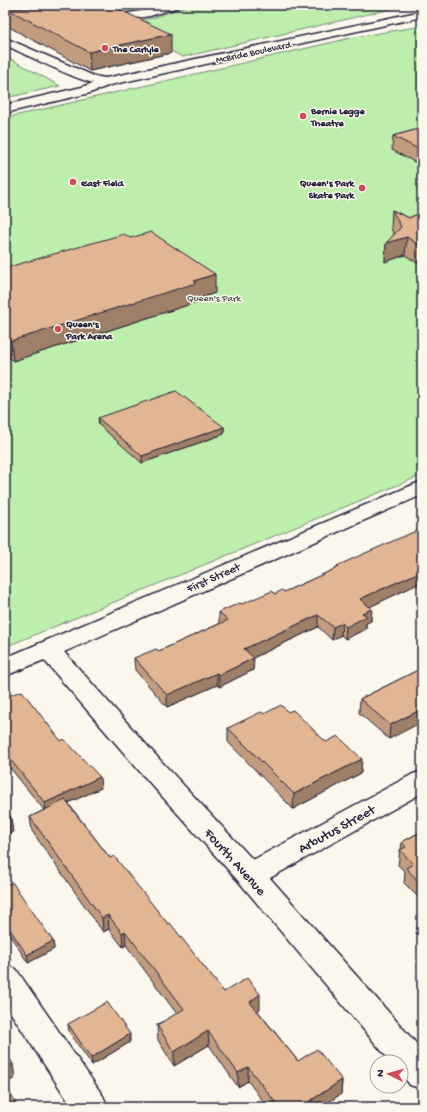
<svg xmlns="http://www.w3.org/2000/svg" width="427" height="1112" font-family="'Gochi Hand',sans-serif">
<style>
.green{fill:#beeeac;stroke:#708874}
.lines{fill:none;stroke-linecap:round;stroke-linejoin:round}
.street-casing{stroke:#22223b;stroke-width:3}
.primary-casing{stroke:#22223b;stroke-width:3}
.street{fill:#fbf7ec;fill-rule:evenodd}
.primary{fill:#fbf7ec;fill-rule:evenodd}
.wall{fill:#c29c7e;stroke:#22223b}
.shaded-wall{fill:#9e7f67;stroke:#22223b}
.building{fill:#e2b593;stroke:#22223b}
.poi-dot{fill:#d1495b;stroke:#fbf7ec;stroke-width:1.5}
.labels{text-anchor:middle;stroke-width:3;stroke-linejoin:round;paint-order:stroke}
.far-poi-label{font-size:10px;font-weight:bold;fill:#22223b;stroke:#fbf7ec;text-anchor:start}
.far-street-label{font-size:10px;fill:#22223b;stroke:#fbf7ec}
.far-park-label{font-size:10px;fill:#495557;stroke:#fbf7ec}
.street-label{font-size:12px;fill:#22223b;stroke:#fbf7ec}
.near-street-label{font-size:14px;fill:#22223b;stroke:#fbf7ec}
</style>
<rect width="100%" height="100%" fill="#fbf7ec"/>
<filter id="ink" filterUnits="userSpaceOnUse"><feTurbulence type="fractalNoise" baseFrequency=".025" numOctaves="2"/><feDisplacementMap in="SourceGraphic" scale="8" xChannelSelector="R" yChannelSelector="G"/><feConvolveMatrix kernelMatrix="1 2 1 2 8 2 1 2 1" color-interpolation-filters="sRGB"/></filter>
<g filter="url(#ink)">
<!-- green -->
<g class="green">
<path d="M 190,5 L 395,5 L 399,7 L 183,57 L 116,24 L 153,18 Z"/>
<path d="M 422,26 L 422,475 L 5,647 L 5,118 L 355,37 Z"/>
<path d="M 5,56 L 60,86 L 5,98 Z"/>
</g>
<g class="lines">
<defs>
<g id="street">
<path d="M 163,5 L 179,5 L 178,7 L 150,16 L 103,23 L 97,20 L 103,17 L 148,10 Z"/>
<path d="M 38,19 L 42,20 L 44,22 L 42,24 L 5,26 L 5,20 Z"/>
<path d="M 5,38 L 94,76 L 110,79 L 112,82 L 110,85 C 91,89 26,54 5,45 Z"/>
<path d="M 422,481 L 422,495 L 64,652 L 160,760 L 253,860 L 413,774 L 422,771 L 422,793 L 270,878 L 422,1050 L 422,1089 L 410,1085 L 401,1073 L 401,1062 L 391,1062 L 240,883 L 142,774 L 44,660 L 5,676 L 5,658 Z"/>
<path d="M 5,965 L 16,969 L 103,1096 L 108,1107 L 72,1107 L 5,1004 Z"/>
</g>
<path id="primary" d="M 422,11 L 422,17 L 110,85 L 90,93 L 5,113 L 5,105 L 82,87 L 106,78 Z"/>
</defs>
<!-- street casing -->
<use href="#street" class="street-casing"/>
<!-- primary casing -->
<use href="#primary" class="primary-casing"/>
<!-- street -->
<use href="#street" class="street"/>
<!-- primary -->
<use href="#primary" class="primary"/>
</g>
<!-- wall -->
<g class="wall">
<path d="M 5,5 L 134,5 L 134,7 L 120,10 L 171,53 L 90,71 L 9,27 L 8,18 L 5,18 Z"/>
<path d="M 422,128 L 422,166 L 392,150 L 393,136 Z"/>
<path d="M 392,210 L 409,218 L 422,212 L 422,266 L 405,255 L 385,262 L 386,243 L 394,235 L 391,228 Z"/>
<path d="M 5,268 L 215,293 L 197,299 L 197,302 L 13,361 L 9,357 L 5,358 Z"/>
<path d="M 98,418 L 224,427 L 224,434 L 142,463 L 99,425 Z"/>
<path d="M 422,533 L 422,584 L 420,583 L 369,607 L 371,621 L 366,623 L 366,629 L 345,639 L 341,635 L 332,640 L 318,627 L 253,658 L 253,670 L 219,687 L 217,685 L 167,707 L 135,670 L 134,658 L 159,651 L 219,624 L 219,612 L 275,594 L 284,592 L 337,568 L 337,566 Z"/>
<path d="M 422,668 L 389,739 L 359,713 L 360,699 Z"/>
<path d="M 5,697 L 61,741 L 101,788 L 68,803 L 110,858 L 168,924 L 224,992 L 260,1009 L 257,1010 L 298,1061 L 342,1080 L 341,1094 L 321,1107 L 267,1107 L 248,1081 L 238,1087 L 209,1045 L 174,1066 L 158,1040 L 157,1025 L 177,1014 L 126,945 L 123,947 L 109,929 L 103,932 L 32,831 L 30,817 L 44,810 L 7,764 L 5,765 Z"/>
<path d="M 288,712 L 326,742 L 361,773 L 293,809 L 228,742 L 228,728 L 264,714 Z"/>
<path d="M 422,831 L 422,901 L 404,883 L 405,872 L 398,865 L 400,850 L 401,850 L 402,842 Z"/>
<path d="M 5,880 L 53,941 L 54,949 L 28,963 L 5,928 Z"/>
<path d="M 422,917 L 422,939 L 416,933 L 419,919 Z"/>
<path d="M 68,1024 L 130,1042 L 92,1065 L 69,1032 Z"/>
</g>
<!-- shaded-wall -->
<g class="shaded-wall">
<path d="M 95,5 L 134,5 L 134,7 L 96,15 Z"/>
<path d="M 171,34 L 171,53 L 90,71 L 89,52 Z"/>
<path d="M 407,237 L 405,255 L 385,262 L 386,243 Z"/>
<path d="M 215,274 L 215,293 L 197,299 L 197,302 L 13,361 L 11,341 Z"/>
<path d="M 7,337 L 9,357 L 5,358 L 5,338 Z"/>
<path d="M 224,427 L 224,434 L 142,463 L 142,456 Z"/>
<path d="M 422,571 L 420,583 L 359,612 L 360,599 Z"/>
<path d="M 372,609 L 371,621 L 366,623 L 366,629 L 345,639 L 346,627 L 362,613 Z"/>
<path d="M 318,615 L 318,627 L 244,662 L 244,649 Z"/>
<path d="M 342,623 L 341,635 L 332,640 L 333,627 Z"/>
<path d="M 254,658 L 253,670 L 219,687 L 219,675 Z"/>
<path d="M 217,673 L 217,685 L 167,707 L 167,695 Z"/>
<path d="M 422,709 L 422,722 L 389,739 L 390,725 Z"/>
<path d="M 5,754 L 6,754 L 7,764 L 5,765 Z"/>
<path d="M 362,759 L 361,773 L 293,809 L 294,794 Z"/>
<path d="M 100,777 L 101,788 L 46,813 L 45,803 Z"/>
<path d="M 11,817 L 13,832 L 5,835 L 5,820 Z"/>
<path d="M 108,915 L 109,929 L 103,932 L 102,918 Z"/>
<path d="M 125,931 L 126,945 L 123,947 L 122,933 Z"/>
<path d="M 53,941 L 54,949 L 28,963 L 27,955 Z"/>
<path d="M 260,994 L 260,1009 L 250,1016 L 250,1002 Z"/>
<path d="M 208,1031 L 209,1045 L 174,1066 L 174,1052 Z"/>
<path d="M 130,1034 L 130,1042 L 92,1065 L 91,1058 Z"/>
<path d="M 13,1064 L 15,1078 L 5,1084 L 5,1069 Z"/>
<path d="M 248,1067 L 248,1081 L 238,1087 L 238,1073 Z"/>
<path d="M 342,1080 L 341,1094 L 321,1107 L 301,1107 Z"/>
</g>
<!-- building -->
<g class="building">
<path d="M 110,5 L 171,34 L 89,52 L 7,9 Z"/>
<path d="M 422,128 L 422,151 L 393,136 Z"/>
<path d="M 392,210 L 409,218 L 422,212 L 422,247 L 407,237 L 386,243 L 401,227 Z"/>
<path d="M 151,232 L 215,274 L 194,281 L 196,283 L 11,341 L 7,337 L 5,338 L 5,268 L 124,234 L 130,238 Z"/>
<path d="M 176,391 L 224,427 L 142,456 L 98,418 Z"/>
<path d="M 418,530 L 422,533 L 422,571 L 360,599 L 372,609 L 362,613 L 367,616 L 346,627 L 342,623 L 333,627 L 318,615 L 244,649 L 254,658 L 219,675 L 217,673 L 167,695 L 134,658 L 156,649 L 159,651 L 228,620 L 219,612 L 240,603 L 242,604 L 272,591 L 275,594 L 282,590 L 284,592 L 339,567 L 337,566 L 352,559 Z"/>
<path d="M 422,668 L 422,709 L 390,725 L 360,699 Z"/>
<path d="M 22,691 L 61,741 L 64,739 L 100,777 L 45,803 L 6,754 L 5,754 L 5,697 Z"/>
<path d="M 281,705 L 288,712 L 293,710 L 326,742 L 338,736 L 362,759 L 294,794 L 228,728 L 261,712 L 264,714 Z"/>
<path d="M 65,800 L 110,858 L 114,856 L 168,924 L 170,923 L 224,992 L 247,978 L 260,994 L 250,1002 L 298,1061 L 317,1049 L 342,1080 L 301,1107 L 279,1107 L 248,1067 L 238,1073 L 208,1031 L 174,1052 L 157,1025 L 184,1009 L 125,931 L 122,933 L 108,915 L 102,918 L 30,817 Z"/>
<path d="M 5,810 L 11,817 L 5,820 Z"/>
<path d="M 422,831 L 422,885 L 406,868 L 413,864 L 400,850 L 406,847 L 402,842 Z"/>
<path d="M 5,880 L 9,884 L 12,882 L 53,941 L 27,955 L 5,922 Z"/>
<path d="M 422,917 L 422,922 L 419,919 Z"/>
<path d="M 107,1002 L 130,1034 L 91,1058 L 68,1024 Z"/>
<path d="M 5,1051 L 13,1064 L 5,1069 Z"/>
<path d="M 5,1085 L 18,1107 L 5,1107 Z"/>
<path d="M 220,1100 L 225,1107 L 209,1107 Z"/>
</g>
</g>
<!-- markers -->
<g class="poi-dot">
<circle cx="105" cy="48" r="4"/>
<circle cx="303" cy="116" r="4"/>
<circle cx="73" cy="182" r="4"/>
<circle cx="362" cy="188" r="4"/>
<circle cx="58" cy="329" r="4"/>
</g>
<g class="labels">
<!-- far-poi labels -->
<g class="far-poi-label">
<text x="113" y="52">The Carlyle</text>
<text x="311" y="114">Bernie Legge<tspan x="311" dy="12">Theatre</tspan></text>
<text x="81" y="186">East Field</text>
<text x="354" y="186" text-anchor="end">Queen's Park<tspan x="354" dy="12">Skate Park</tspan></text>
<text x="66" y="327">Queen's<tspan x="66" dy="12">Park Arena</tspan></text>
</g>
<!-- far-street labels -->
<g class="far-street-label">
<text transform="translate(253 51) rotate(-12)" y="4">McBride Boulevard</text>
</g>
<!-- far-park labels -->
<g class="far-park-label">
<text x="214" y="301">Queen's Park</text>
</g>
<!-- street labels -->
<g class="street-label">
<text transform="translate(213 577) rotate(-24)" y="4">First Street</text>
</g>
<!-- near-street labels -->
<g class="near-street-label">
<text transform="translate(336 828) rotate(-29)" y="5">Arbutus Street</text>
<text transform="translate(236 861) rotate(48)" y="5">Fourth Avenue</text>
</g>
</g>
<!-- margin -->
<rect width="427" height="1112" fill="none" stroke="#fbf7ec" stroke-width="20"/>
<rect x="10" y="10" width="407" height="1092" fill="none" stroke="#22223b" stroke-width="1.5" filter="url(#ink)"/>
<!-- north arrow -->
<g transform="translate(389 1074) rotate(275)"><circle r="19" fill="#fbf7ec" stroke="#a4a2a5"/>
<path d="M0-3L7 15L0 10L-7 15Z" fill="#d1495b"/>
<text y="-6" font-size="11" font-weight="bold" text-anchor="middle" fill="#22223b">N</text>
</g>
</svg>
